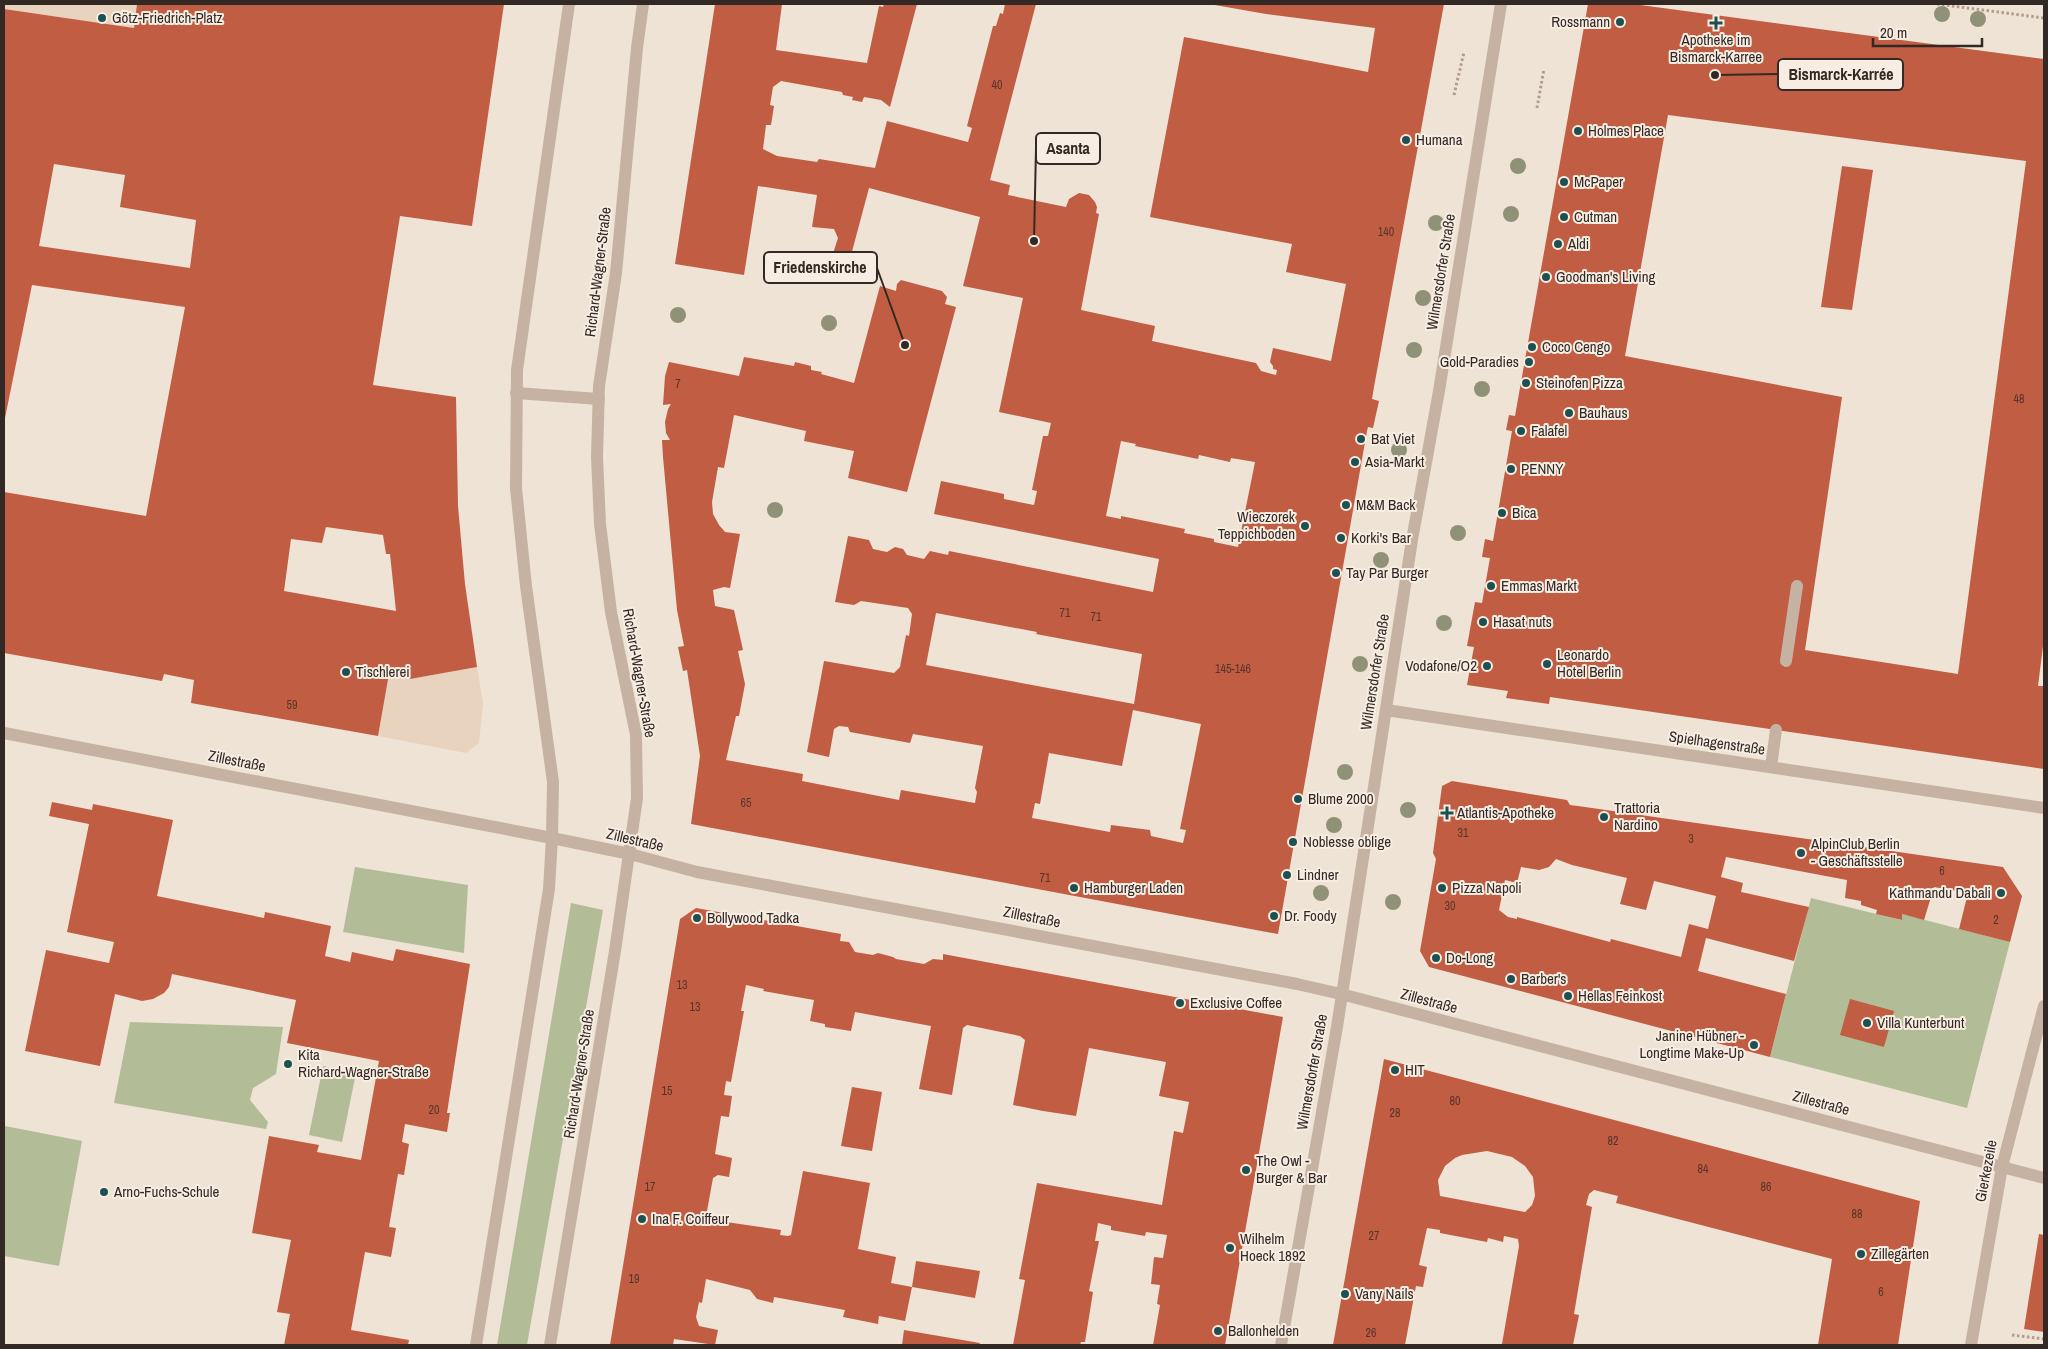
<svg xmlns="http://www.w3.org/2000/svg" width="2048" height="1349" font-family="'Archivo Narrow',sans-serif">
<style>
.green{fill:#b2bd98}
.plaza{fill:#e7d3be}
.building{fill:#c15d42;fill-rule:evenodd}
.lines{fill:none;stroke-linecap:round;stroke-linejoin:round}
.path{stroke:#b29c8e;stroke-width:3;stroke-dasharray:2.5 2.5;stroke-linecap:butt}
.service{stroke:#c6b2a3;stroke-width:12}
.minor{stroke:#c6b2a3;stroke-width:12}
.tertiary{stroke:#c6b2a3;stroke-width:12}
.tree{fill:#909277}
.poi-dot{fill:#1c5051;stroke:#f8ede2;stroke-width:2}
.labels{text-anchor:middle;stroke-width:4;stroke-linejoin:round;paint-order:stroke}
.number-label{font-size:12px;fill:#56362c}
.poi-label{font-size:15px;fill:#322925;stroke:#f8ede2;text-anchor:start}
.street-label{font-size:15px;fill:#322925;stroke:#f8ede2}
.leader{fill:none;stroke:#322925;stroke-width:2}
.callout-dot{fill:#322925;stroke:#f8ede2;stroke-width:2}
.callout{fill:#f8ede2;stroke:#322925;stroke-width:2}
.callout-label{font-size:16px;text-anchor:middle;font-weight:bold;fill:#322925}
</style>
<rect width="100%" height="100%" fill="#efe3d6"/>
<!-- green -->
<g class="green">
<path d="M 355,867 L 468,885 L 464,953 L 343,932 Z"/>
<path d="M 1811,898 L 1901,920 L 1902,914 L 2010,942 L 1967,1108 L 1770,1057 Z"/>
<path d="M 571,903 L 603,910 L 527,1345 L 497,1345 Z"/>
<path d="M 130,1022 L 283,1027 L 276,1074 L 253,1088 L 250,1100 L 268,1122 L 266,1129 L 114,1103 Z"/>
<path d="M 323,1066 L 356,1073 L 342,1142 L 309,1135 Z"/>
<path d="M 5,1126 L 82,1141 L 59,1266 L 4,1256 Z"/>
</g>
<!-- plaza -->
<g class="plaza">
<path d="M 4,4 L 137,4 L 134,28 L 4,9 Z"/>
<path d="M 477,667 L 483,703 L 479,743 L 466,753 L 378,736 L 389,674 L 410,679 Z"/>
</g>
<!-- building -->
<g class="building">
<path d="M 137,4 L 504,4 L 472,226 L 400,216 L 373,385 L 456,397 L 458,506 L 465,584 L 477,667 L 410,679 L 389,674 L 378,736 L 191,703 L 194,680 L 164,674 L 162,681 L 4,653 L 4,492 L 146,516 L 185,307 L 32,285 L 4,423 L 4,9 L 134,28 ZM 54,164 L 125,175 L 120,207 L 196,220 L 190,268 L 39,246 ZM 326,527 L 383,535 L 386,554 L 390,554 L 396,611 L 284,591 L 291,539 L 322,543 Z"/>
<path d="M 715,4 L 782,4 L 776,50 L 867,63 L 879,6 L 883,7 L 884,4 L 917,4 L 890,107 L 881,100 L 864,97 L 862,102 L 852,100 L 853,97 L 843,95 L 842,92 L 781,81 L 773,87 L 770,105 L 774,106 L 771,125 L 766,125 L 763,149 L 777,156 L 817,162 L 819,159 L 875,168 L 887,121 L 968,142 L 972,128 L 967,126 L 993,26 L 996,26 L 1000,13 L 1003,14 L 1005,4 L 1036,4 L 990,180 L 1010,185 L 1008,195 L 1066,207 L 1069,199 L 1079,193 L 1089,195 L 1095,202 L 1097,207 L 1096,213 L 1099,214 L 1081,310 L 1155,326 L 1152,341 L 1256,363 L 1261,371 L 1276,375 L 1277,370 L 1273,369 L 1273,366 L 1270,362 L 1273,348 L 1331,361 L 1346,284 L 1286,272 L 1292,244 L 1150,217 L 1184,37 L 1368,72 L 1375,28 L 1266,14 L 1209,4 L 1444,4 L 1374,387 L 1372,399 L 1379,401 L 1373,428 L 1368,427 L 1367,431 L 1278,934 L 691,824 L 700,756 L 687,670 L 683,671 L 678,647 L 684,646 L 677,610 L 663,457 L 662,440 L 670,440 L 666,433 L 665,422 L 668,409 L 671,404 L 663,405 L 665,376 L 669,362 L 739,376 L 744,357 L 794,366 L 795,362 L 811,366 L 811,370 L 822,372 L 821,374 L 854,383 L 880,286 L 896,291 L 897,284 L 901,280 L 942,291 L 947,297 L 945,304 L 956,307 L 907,492 L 848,478 L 854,451 L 804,441 L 806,431 L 734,415 L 724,468 L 718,467 L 712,502 L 713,514 L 719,525 L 725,532 L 740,534 L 730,588 L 724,587 L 713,590 L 715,606 L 734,610 L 743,650 L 738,651 L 745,684 L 739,716 L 736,716 L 726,760 L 803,774 L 802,781 L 899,800 L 901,790 L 975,803 L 977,792 L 975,788 L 983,746 L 913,734 L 910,743 L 850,732 L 848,727 L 839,726 L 834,729 L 829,757 L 807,752 L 824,661 L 894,673 L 900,667 L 906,635 L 909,636 L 912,614 L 908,608 L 861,601 L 854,605 L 835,602 L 848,536 L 869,540 L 873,549 L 887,552 L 895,547 L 903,549 L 907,555 L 924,559 L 930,551 L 948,555 L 949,551 L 1153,592 L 1159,559 L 934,514 L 941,481 L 1004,494 L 1004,499 L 1034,505 L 1037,491 L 1032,490 L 1043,436 L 1048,436 L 1051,423 L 999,412 L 1023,298 L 963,286 L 980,217 L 869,188 L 846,274 L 828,269 L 838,238 L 834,229 L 812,227 L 817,195 L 758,186 L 744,275 L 675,264 ZM 1121,441 L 1136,444 L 1135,446 L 1198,459 L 1199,455 L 1230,462 L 1231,458 L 1255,462 L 1238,547 L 1214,542 L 1214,539 L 1184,533 L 1185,529 L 1121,516 L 1121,519 L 1106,516 ZM 936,613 L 1037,632 L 1036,634 L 1142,654 L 1134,704 L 926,665 ZM 1133,710 L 1201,724 L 1180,829 L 1186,830 L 1183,843 L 1151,836 L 1150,830 L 1111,825 L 1110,832 L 1032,818 L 1035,803 L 1040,804 L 1049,753 L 1122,766 Z"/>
<path d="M 1588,4 L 1633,4 L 2044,59 L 2044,638 L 2038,686 L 2044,686 L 2044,769 L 1550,697 L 1549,704 L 1506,698 L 1508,691 L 1467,685 L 1474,647 L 1467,646 L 1475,602 L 1482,603 L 1490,558 L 1482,557 L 1485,539 L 1493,541 L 1512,431 L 1506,430 L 1509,415 L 1515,416 ZM 1668,115 L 2026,161 L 1958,674 L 1805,650 L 1842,397 L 1625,356 Z"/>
<path d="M 1842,166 L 1873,170 L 1852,310 L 1821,307 Z"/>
<path d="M 1452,781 L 1567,800 L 1570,805 L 1578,806 L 2003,867 L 2022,896 L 2010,942 L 1959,929 L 1968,893 L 1934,887 L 1924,920 L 1902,914 L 1902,920 L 1876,914 L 1877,910 L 1861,905 L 1861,901 L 1845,898 L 1847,880 L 1726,857 L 1721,877 L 1743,883 L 1741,892 L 1809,907 L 1794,961 L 1706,938 L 1698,971 L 1786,994 L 1770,1057 L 1429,967 L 1420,951 L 1436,859 L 1433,853 L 1442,786 ZM 1556,859 L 1572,865 L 1627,878 L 1620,904 L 1646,910 L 1654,881 L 1716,896 L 1708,929 L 1689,924 L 1681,957 L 1611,939 L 1610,942 L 1517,917 L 1517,919 L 1508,917 L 1499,910 L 1505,880 L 1517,883 L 1521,867 L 1539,870 L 1549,867 Z"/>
<path d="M 52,802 L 92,810 L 93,804 L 173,820 L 157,896 L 264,918 L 265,912 L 331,926 L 325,956 L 350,962 L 352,952 L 393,961 L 396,949 L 470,964 L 447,1113 L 450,1113 L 447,1132 L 405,1124 L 402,1142 L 409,1144 L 404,1175 L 398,1174 L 389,1227 L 396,1228 L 391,1257 L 365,1252 L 351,1330 L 409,1340 L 408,1345 L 284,1345 L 290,1314 L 277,1312 L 291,1240 L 252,1233 L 269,1136 L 319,1145 L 317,1152 L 361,1160 L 379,1061 L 287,1043 L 296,1000 L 172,974 L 169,987 L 164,993 L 153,999 L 142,1001 L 115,994 L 100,1066 L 25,1051 L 46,950 L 109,963 L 114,942 L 67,932 L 89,824 L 49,816 Z"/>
<path d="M 696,908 L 841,934 L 840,941 L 849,942 L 855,952 L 873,955 L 878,953 L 893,957 L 896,959 L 924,964 L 933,959 L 943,960 L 943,954 L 1283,1017 L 1225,1345 L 1153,1345 L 1160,1305 L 1157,1304 L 1160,1285 L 1151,1284 L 1154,1257 L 1163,1258 L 1167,1235 L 1146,1232 L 1145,1236 L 1111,1230 L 1111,1226 L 1098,1223 L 1095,1241 L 1099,1241 L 1089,1291 L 1093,1292 L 1085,1342 L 1081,1342 L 1080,1345 L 1013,1345 L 1025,1280 L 1019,1279 L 1037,1183 L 1162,1205 L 1174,1131 L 1183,1133 L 1189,1102 L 1159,1096 L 1166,1062 L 1089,1048 L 1076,1116 L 1043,1111 L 1013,1105 L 1025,1040 L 1020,1036 L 967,1025 L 963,1028 L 952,1095 L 919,1089 L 931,1026 L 855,1012 L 851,1031 L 825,1027 L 825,1024 L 810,1021 L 814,1000 L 763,991 L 764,989 L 746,985 L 741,1011 L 744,1011 L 731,1082 L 726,1081 L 724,1095 L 732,1096 L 729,1117 L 721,1116 L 715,1154 L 732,1158 L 729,1177 L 718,1175 L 713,1178 L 705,1222 L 718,1224 L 719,1221 L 781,1230 L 780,1235 L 788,1236 L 791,1235 L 803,1171 L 870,1183 L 858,1249 L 896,1257 L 891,1283 L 912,1287 L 905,1321 L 879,1316 L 878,1324 L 843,1317 L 845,1310 L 774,1297 L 773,1303 L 757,1299 L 750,1290 L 706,1279 L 702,1303 L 699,1302 L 696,1317 L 699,1326 L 718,1330 L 715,1345 L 674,1339 L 673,1345 L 610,1345 L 680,919 Z"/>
<path d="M 1850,999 L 1894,1011 L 1884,1047 L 1840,1035 Z"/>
<path d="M 1384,1059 L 1920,1201 L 1898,1345 L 1818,1345 L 1832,1259 L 1616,1203 L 1618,1196 L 1594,1190 L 1589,1194 L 1586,1205 L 1592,1207 L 1574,1314 L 1579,1315 L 1573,1345 L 1502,1344 L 1519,1246 L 1518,1239 L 1504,1236 L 1503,1242 L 1488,1238 L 1487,1242 L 1440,1233 L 1440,1230 L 1427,1228 L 1419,1265 L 1427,1267 L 1423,1287 L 1416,1286 L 1405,1345 L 1333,1345 ZM 1487,1151 L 1512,1157 L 1525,1166 L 1533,1177 L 1535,1196 L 1532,1205 L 1525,1212 L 1440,1196 L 1438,1180 L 1445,1166 L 1455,1158 L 1462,1155 Z"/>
<path d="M 852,1087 L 882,1092 L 872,1151 L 841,1146 Z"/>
<path d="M 2039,1234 L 2044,1235 L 2044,1332 L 2024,1329 Z"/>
<path d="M 916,1261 L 980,1271 L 975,1298 L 912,1287 Z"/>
<path d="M 904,1330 L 980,1343 L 979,1345 L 902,1345 Z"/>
</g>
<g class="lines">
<!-- path -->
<g class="path">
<path d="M 1937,4 L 2044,18"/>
<path d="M 1454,95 L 1464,52"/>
<path d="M 1537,108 L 1544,69"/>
<path d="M 2012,1335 L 2044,1339"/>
</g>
<!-- service -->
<g class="service">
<path d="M 516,393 L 599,399"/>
<path d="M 1786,661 L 1797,586"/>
<path d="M 1771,767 L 1776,730"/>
</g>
<!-- minor -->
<g class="minor">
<path d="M 1386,710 L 2044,808"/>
<path d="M 4,733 L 552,838 L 630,854 L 697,872 L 1297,984 L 1341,994 L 2044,1178"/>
<path d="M 1281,1345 L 1337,1027 L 1412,540 L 1439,391 L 1501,4"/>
<path d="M 1971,1345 L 2002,1167 L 2044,1006"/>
</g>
<!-- tertiary -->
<g class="tertiary">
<path d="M 476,1345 L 549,889 L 552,838 L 553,782 L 526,586 L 516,488 L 517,370 L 569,4"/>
<path d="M 550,1345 L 615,951 L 637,798 L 636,735 L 611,612 L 600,524 L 597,457 L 599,386 L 616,273 L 637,48 L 643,4"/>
</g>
</g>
<!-- trees -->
<g class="tree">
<circle cx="1942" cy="14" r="8"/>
<circle cx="1978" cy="19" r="8"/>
<circle cx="1518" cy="166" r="8"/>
<circle cx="1511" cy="214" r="8"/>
<circle cx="1436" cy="223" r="8"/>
<circle cx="1423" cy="298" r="8"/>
<circle cx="678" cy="315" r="8"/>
<circle cx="829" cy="323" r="8"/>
<circle cx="1414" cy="350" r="8"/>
<circle cx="1482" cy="389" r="8"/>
<circle cx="1399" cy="450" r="8"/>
<circle cx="775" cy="510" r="8"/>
<circle cx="1458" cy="533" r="8"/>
<circle cx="1381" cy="560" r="8"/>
<circle cx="1444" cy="623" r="8"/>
<circle cx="1360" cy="664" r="8"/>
<circle cx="1345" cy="772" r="8"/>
<circle cx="1408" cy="810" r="8"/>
<circle cx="1334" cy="825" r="8"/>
<circle cx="1321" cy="893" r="8"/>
<circle cx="1393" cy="902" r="8"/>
</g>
<!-- markers -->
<g class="poi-dot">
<circle cx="102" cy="18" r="5"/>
<circle cx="1620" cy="22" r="5"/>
<path d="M1713.5 15.5h5v5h5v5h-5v5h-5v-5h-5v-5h5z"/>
<circle cx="1578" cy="131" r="5"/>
<circle cx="1406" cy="140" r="5"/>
<circle cx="1564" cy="182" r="5"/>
<circle cx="1564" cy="217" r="5"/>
<circle cx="1558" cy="244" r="5"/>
<circle cx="1546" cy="277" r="5"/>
<circle cx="1532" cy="347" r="5"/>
<circle cx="1529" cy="362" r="5"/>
<circle cx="1526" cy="383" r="5"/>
<circle cx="1569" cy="413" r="5"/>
<circle cx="1521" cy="431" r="5"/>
<circle cx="1361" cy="439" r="5"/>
<circle cx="1355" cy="462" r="5"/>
<circle cx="1511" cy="469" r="5"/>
<circle cx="1346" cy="505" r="5"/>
<circle cx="1502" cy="513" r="5"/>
<circle cx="1305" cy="526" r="5"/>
<circle cx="1341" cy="538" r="5"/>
<circle cx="1336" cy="573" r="5"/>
<circle cx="1491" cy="586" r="5"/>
<circle cx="1483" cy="622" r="5"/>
<circle cx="1547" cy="664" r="5"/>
<circle cx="1487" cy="666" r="5"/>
<circle cx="346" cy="672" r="5"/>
<circle cx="1298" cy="799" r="5"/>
<path d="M1444.5 805.5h5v5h5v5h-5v5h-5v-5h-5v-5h5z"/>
<circle cx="1604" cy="817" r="5"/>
<circle cx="1293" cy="842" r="5"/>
<circle cx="1801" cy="853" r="5"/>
<circle cx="1287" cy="875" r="5"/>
<circle cx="1074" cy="888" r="5"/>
<circle cx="1442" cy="888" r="5"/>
<circle cx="2001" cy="893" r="5"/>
<circle cx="1274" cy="916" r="5"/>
<circle cx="697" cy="918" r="5"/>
<circle cx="1436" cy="958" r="5"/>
<circle cx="1511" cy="979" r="5"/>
<circle cx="1568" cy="996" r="5"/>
<circle cx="1180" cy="1003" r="5"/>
<circle cx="1867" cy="1023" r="5"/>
<circle cx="1754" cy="1045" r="5"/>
<circle cx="288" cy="1064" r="5"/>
<circle cx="1395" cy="1070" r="5"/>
<circle cx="1246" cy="1170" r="5"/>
<circle cx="104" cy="1192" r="5"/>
<circle cx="642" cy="1219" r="5"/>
<circle cx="1230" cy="1248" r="5"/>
<circle cx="1861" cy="1254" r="5"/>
<circle cx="1345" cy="1294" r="5"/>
<circle cx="1218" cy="1331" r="5"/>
</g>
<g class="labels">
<!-- number labels -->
<g class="number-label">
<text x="997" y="89">40</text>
<text x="1386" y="236">140</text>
<text x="678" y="388">7</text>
<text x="2019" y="403">48</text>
<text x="1065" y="617">71</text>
<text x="1096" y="621">71</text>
<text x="1233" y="673">145-146</text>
<text x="292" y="709">59</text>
<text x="746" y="807">65</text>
<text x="1463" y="837">31</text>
<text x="1691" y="843">3</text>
<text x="1942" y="875">6</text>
<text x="1045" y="882">71</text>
<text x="1450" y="910">30</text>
<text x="1996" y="924">2</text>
<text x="682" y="989">13</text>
<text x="695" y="1011">13</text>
<text x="667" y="1095">15</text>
<text x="1455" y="1105">80</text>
<text x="434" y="1114">20</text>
<text x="1395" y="1117">28</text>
<text x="1613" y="1145">82</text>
<text x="1703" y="1173">84</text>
<text x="650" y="1191">17</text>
<text x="1766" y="1191">86</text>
<text x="1857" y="1218">88</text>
<text x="1374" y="1240">27</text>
<text x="634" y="1283">19</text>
<text x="1881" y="1296">6</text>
<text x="1371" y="1337">26</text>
</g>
<!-- poi labels -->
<g class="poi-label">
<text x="112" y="23">Götz-Friedrich-Platz</text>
<text x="1610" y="27" text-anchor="end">Rossmann</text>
<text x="1716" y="45" text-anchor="middle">Apotheke im<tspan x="1716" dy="17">Bismarck-Karree</tspan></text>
<text x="1588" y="136">Holmes Place</text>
<text x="1416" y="145">Humana</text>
<text x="1574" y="187">McPaper</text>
<text x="1574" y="222">Cutman</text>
<text x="1568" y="249">Aldi</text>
<text x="1556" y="282">Goodman's Living</text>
<text x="1542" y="352">Coco Cengo</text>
<text x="1519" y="367" text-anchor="end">Gold-Paradies</text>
<text x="1536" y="388">Steinofen Pizza</text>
<text x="1579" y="418">Bauhaus</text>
<text x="1531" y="436">Falafel</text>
<text x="1371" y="444">Bat Viet</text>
<text x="1365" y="467">Asia-Markt</text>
<text x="1521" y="474">PENNY</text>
<text x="1356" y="510">M&amp;M Back</text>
<text x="1512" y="518">Bica</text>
<text x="1295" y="522" text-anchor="end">Wieczorek<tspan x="1295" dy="17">Teppichboden</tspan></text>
<text x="1351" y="543">Korki's Bar</text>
<text x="1346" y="578">Tay Par Burger</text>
<text x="1501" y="591">Emmas Markt</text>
<text x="1493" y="627">Hasat nuts</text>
<text x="1557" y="660">Leonardo<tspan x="1557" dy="17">Hotel Berlin</tspan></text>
<text x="1477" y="671" text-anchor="end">Vodafone/O2</text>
<text x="356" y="677">Tischlerei</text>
<text x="1308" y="804">Blume 2000</text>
<text x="1614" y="813">Trattoria<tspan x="1614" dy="17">Nardino</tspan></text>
<text x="1457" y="818">Atlantis-Apotheke</text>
<text x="1303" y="847">Noblesse oblige</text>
<text x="1811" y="849">AlpinClub Berlin<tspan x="1811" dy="17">- Geschäftsstelle</tspan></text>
<text x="1297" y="880">Lindner</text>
<text x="1084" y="893">Hamburger Laden</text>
<text x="1452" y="893">Pizza Napoli</text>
<text x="1991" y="898" text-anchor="end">Kathmandu Dabali</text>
<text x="1284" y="921">Dr. Foody</text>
<text x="707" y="923">Bollywood Tadka</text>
<text x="1446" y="963">Do-Long</text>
<text x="1521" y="984">Barber's</text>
<text x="1578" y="1001">Hellas Feinkost</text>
<text x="1190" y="1008">Exclusive Coffee</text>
<text x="1877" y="1028">Villa Kunterbunt</text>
<text x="1744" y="1041" text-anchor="end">Janine Hübner -<tspan x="1744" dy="17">Longtime Make-Up</tspan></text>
<text x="298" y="1060">Kita<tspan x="298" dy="17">Richard-Wagner-Straße</tspan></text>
<text x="1405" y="1075">HIT</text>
<text x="1256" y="1166">The Owl -<tspan x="1256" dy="17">Burger &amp; Bar</tspan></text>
<text x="114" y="1197">Arno-Fuchs-Schule</text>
<text x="652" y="1224">Ina F. Coiffeur</text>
<text x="1240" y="1244">Wilhelm<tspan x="1240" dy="17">Hoeck 1892</tspan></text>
<text x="1871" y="1259">Zillegärten</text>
<text x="1355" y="1299">Vany Nails</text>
<text x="1228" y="1336">Ballonhelden</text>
</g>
<!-- street labels -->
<g class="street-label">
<text transform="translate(598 272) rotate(-83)" y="5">Richard-Wagner-Straße</text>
<text transform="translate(1441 272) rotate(-81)" y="5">Wilmersdorfer Straße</text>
<text transform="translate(1375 672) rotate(-81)" y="5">Wilmersdorfer Straße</text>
<text transform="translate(639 673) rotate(80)" y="5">Richard-Wagner-Straße</text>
<text transform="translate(1717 743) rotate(8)" y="5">Spielhagenstraße</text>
<text transform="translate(237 761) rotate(11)" y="5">Zillestraße</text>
<text transform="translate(635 840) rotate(13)" y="5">Zillestraße</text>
<text transform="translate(1032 917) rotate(11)" y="5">Zillestraße</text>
<text transform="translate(1429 1001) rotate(15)" y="5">Zillestraße</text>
<text transform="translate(1312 1072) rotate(-80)" y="5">Wilmersdorfer Straße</text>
<text transform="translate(579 1074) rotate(-81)" y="5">Richard-Wagner-Straße</text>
<text transform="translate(1821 1103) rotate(15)" y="5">Zillestraße</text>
<text transform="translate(1986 1171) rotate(-79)" y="5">Gierkezeile</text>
</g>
</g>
<!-- callouts -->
<path class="leader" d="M1715 75L1778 74M1034 241L1036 148M905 345L877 268"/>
<g class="callout-dot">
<circle cx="1715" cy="75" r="5"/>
<circle cx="1034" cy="241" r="5"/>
<circle cx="905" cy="345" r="5"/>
</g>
<g class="callout">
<rect x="1778" y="59" width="125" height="31" rx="5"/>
<rect x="1036" y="133" width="64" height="31" rx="5"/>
<rect x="764" y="252" width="113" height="31" rx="5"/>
</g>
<g class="callout-label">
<text x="1841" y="80">Bismarck-Karrée</text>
<text x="1068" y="154">Asanta</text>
<text x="820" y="273">Friedenskirche</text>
</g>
<!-- border -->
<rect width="2048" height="1349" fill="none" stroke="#322925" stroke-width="10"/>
<!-- scale -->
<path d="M1873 38v8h109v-8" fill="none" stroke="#322925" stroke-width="2.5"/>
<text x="1880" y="38" font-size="15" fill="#322925" stroke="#f8ede2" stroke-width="4" paint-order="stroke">20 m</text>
</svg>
